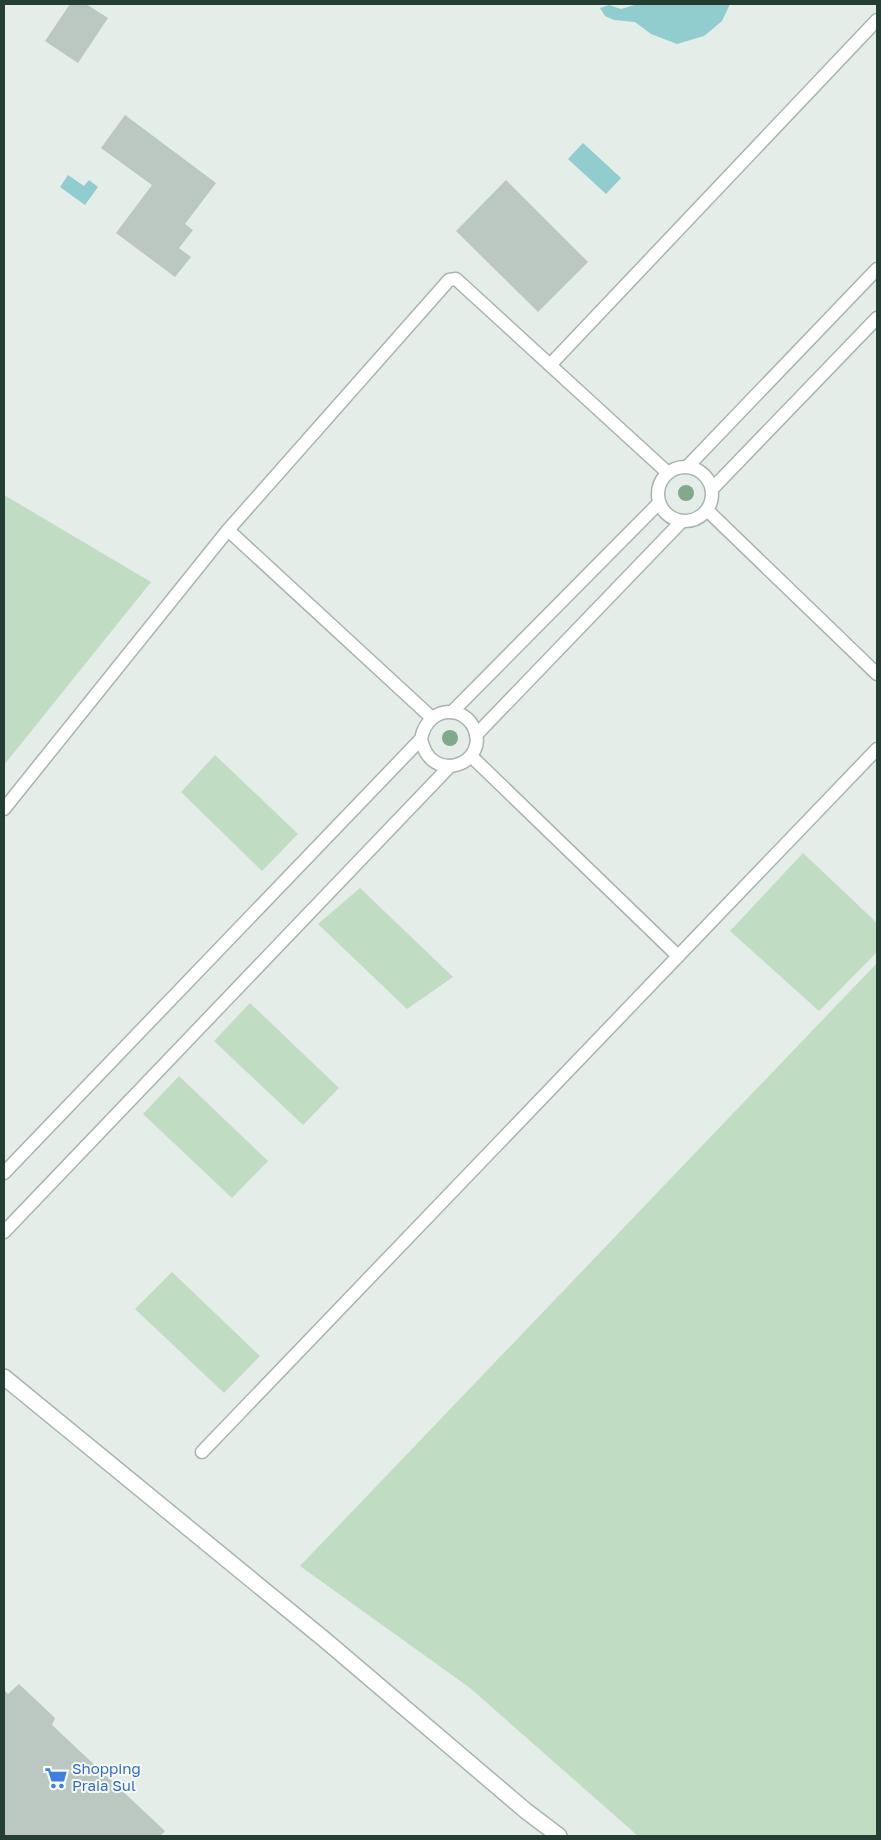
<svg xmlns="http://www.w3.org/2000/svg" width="881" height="1840" font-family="'Golos Text',sans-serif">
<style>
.green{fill:#c0dcc3}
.water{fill:#91cdce}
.building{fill:#bac8c1}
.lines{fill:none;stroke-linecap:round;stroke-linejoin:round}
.lane-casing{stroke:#a8b5ae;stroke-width:15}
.street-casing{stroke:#a8b5ae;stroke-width:18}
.lane{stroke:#fff;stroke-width:12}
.street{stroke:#fff;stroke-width:15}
.tree{fill:#83a98c}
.labels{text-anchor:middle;stroke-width:4;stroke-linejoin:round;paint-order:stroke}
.shop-label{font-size:15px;fill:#366cbe;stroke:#f5faf7;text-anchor:start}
</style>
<rect width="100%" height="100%" fill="#e5ede8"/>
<!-- green -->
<g class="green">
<path d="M 4,495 L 151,582 L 4,765 Z"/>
<path d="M 215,755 L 298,834 L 262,871 L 181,792 Z"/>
<path d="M 803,853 L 877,923 L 877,952 L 819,1011 L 730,931 Z"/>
<path d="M 360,888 L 453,977 L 407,1009 L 318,924 Z"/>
<path d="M 877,963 L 877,1836 L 638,1836 L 470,1688 L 300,1566 Z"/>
<path d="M 250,1003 L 339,1088 L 303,1125 L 214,1041 Z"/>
<path d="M 179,1076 L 268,1161 L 232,1198 L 143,1114 Z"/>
<path d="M 172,1272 L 260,1356 L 224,1393 L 135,1309 Z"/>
</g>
<!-- water -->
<g class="water">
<path d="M 638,4 L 730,4 L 722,21 L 704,36 L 677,44 L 651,34 L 635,22 L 614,20 L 605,16 L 600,8 L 609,5 L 621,9 Z"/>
<path d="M 583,143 L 621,178 L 606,194 L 568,159 Z"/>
<path d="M 68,175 L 84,186 L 89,180 L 98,187 L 85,205 L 60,187 Z"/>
</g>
<!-- building -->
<g class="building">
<path d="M 70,4 L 86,4 L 108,18 L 78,63 L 45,41 Z"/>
<path d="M 125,115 L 216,183 L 185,224 L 193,230 L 179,248 L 191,257 L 175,277 L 116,233 L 152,185 L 101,148 Z"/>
<path d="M 506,180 L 588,262 L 538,312 L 456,231 Z"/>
<path d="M 19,1684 L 55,1718 L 52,1725 L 165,1831 L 160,1836 L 4,1836 L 4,1690 L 8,1694 Z"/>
</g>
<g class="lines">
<defs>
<g id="lane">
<path d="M 550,365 L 877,20"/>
<path d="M 688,466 L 877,269"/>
<circle cx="685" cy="494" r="27"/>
<path d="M 712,489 L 877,318"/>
<path d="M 707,510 L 877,674"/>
<path d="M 228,530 L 432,718"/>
<path d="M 452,712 L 659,503"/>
<path d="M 476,735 L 682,521"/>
<path d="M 471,756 L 678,956"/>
<path d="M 4,809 L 228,530 L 449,280 L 456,279 L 668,473"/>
<path d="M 4,1173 L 421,739 C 424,722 438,708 457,713 C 464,715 471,721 474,728 C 490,763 431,787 421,739"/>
<path d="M 4,1232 L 450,766"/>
<path d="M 202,1452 L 877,749"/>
</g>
<path id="street" d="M 4,1377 L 325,1640 L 526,1811 L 559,1836"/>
</defs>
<!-- lane casing -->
<use href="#lane" class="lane-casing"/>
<!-- street casing -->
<use href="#street" class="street-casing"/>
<!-- lane -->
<use href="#lane" class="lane"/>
<!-- street -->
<use href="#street" class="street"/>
</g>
<!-- trees -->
<g class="tree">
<circle cx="686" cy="493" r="8"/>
<circle cx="450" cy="738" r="8"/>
</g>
<!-- icons -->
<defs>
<symbol id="supermarket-bare" viewBox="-9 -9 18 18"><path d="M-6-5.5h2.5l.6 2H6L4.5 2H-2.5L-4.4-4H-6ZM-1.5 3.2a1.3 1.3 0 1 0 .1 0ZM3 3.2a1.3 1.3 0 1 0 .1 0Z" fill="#3f7fe0" stroke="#f5faf7" stroke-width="2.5" paint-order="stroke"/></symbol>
</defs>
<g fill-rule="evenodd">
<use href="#supermarket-bare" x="40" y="1762" width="32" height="32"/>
</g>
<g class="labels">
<!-- shop labels -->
<g class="shop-label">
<text x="72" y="1774">Shopping<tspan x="72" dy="17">Praia Sul</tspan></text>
</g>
</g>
<!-- border -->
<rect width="881" height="1840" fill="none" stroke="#253e33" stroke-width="10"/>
</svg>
